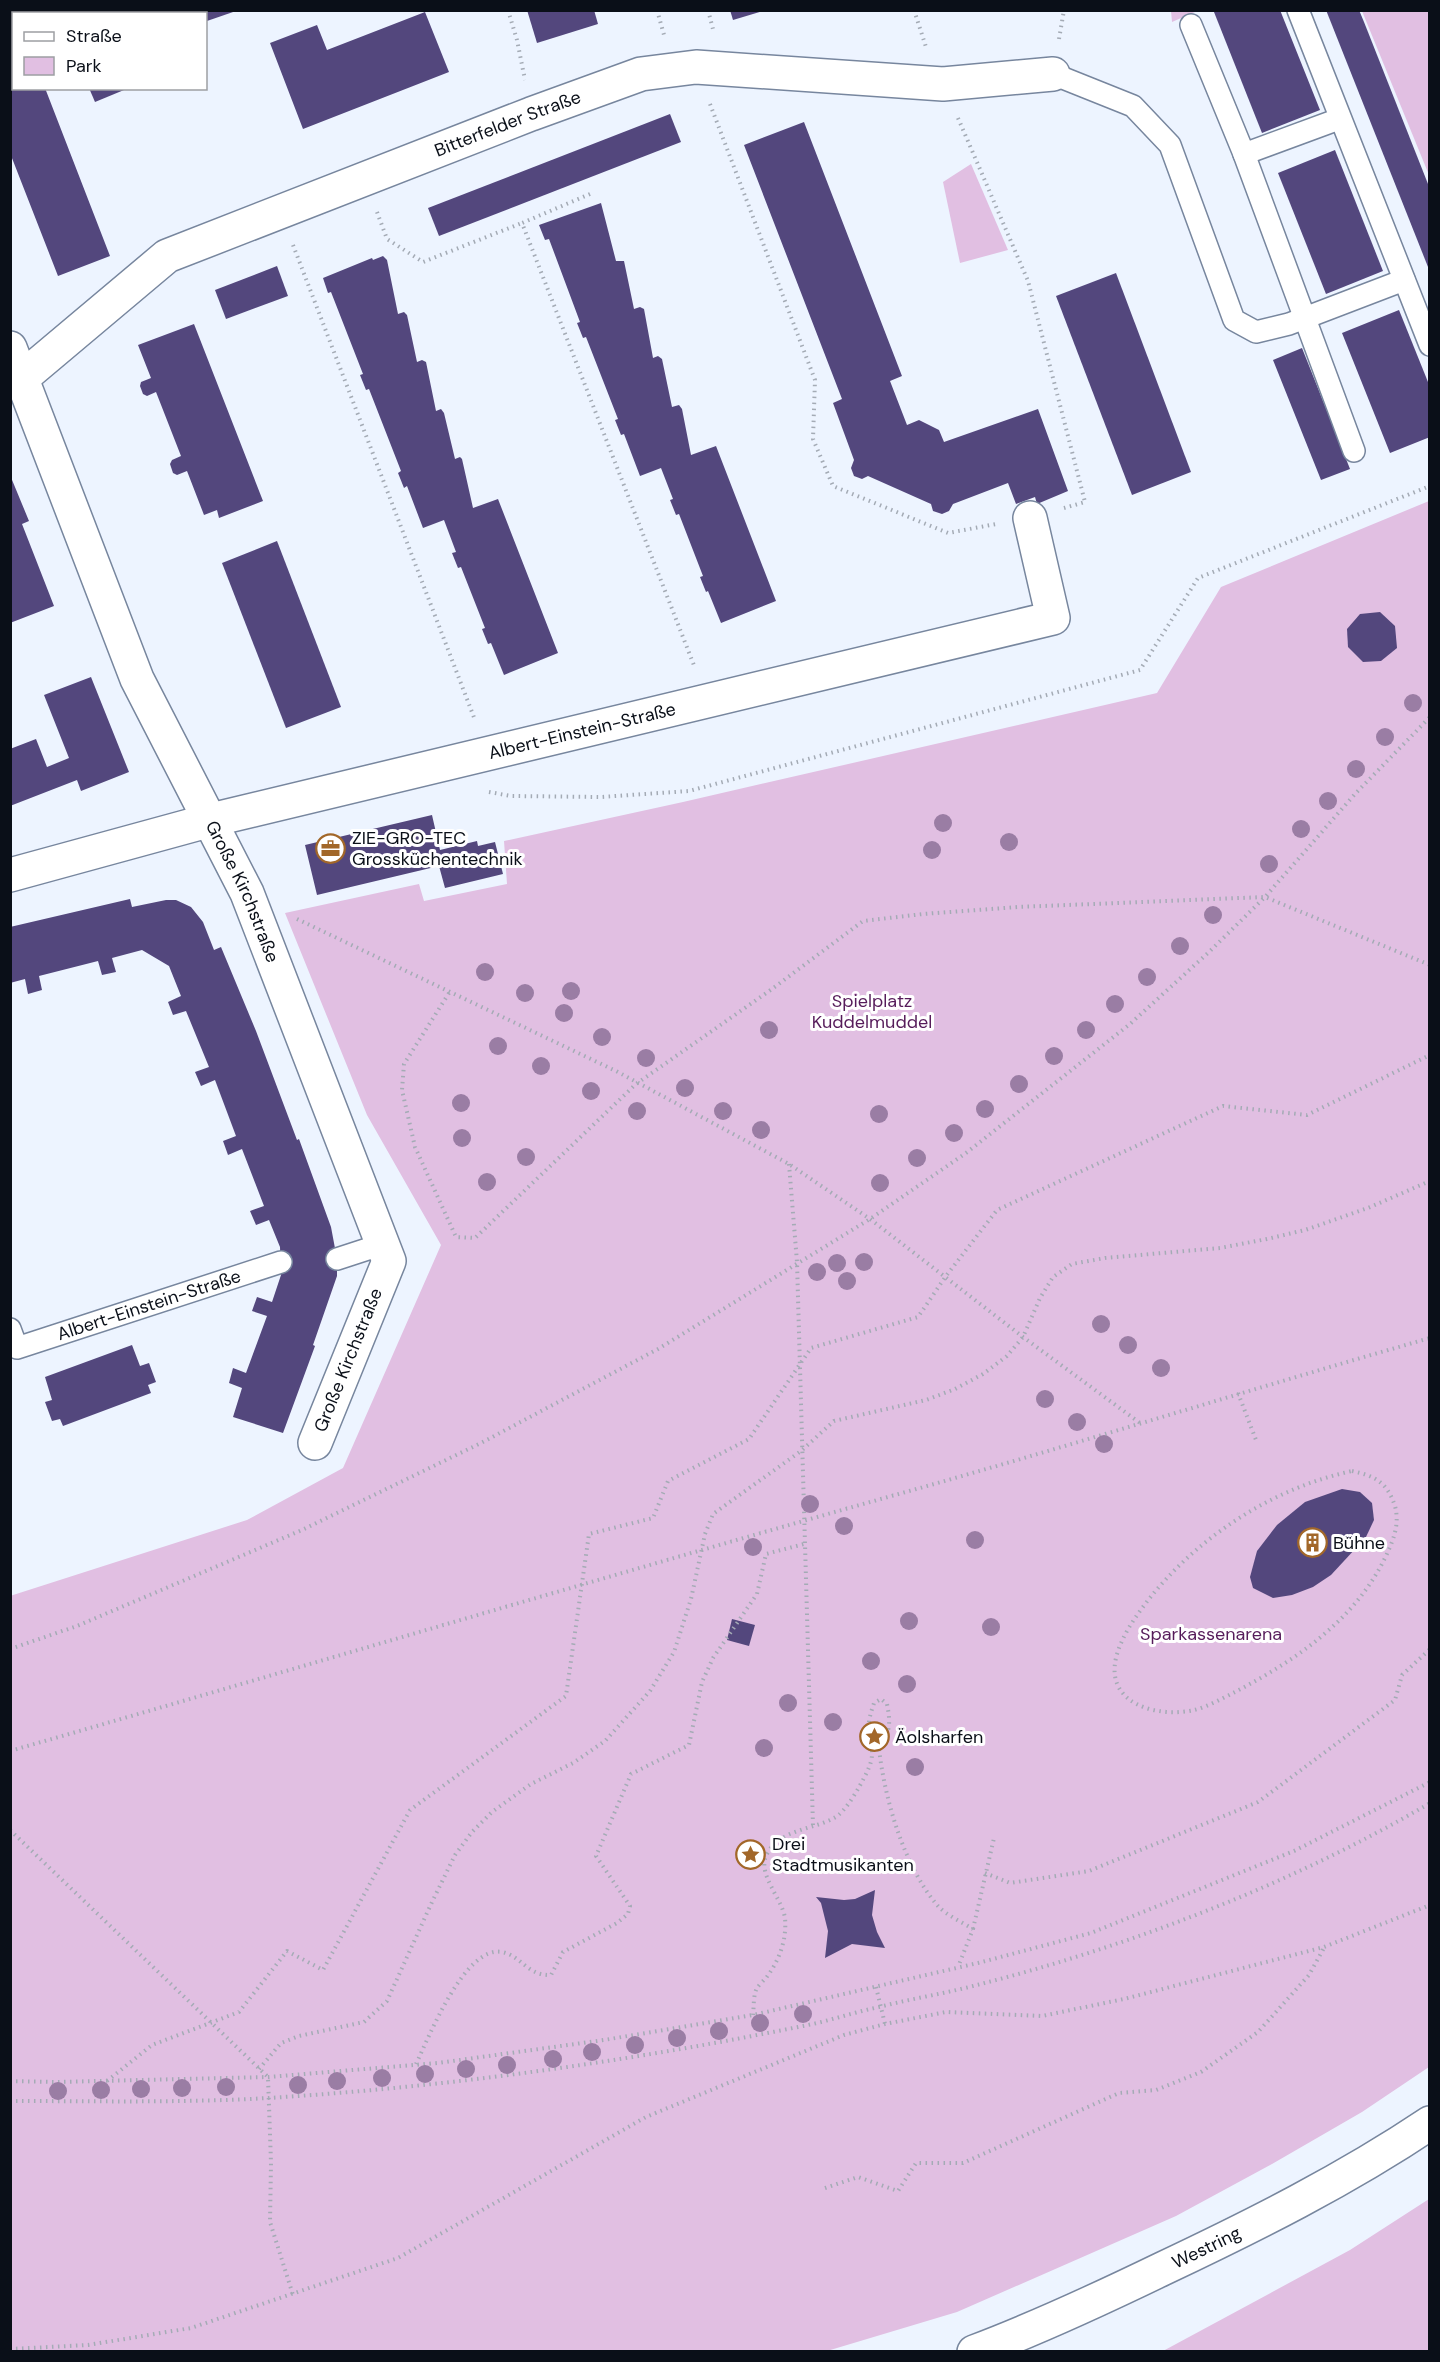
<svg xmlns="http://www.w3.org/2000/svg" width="1440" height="2362" font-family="'DM Sans',sans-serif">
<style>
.green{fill:#e1bfe2}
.building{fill:#53477d}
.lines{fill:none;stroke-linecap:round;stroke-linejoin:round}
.lane-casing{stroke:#77869e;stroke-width:24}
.street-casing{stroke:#77869e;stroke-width:36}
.primary-casing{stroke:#77869e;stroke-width:36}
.path{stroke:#a4abb5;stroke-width:4;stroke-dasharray:1.5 4.5;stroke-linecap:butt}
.lane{stroke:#fff;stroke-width:21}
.street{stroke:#fff;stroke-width:33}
.primary{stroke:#fff;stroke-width:33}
.tree{fill:#9a7da4}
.labels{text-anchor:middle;stroke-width:6;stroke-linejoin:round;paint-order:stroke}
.street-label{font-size:18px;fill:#0a0f18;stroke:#fff}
.poi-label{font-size:18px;fill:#0a0f18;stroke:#fff;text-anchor:start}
.park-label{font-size:18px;fill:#561c5a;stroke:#fff}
</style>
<rect width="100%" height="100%" fill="#edf4ff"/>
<!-- green -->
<g class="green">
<path d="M 1171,11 L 1171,10 L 1197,11 L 1172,22 Z"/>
<path d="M 1362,11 L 1429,11 L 1429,175 Z"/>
<path d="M 971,164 L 1008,250 L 960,263 L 943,182 Z"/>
<path d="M 1429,501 L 1429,2067 L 1362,2112 L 1272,2164 L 1176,2216 L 957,2312 L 827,2351 L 11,2351 L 10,1596 L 247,1520 L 343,1468 L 441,1245 L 367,1115 L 285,913 L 419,884 L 424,901 L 507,884 L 504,841 L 683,802 L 1157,693 L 1221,587 Z"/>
<path d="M 1429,2199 L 1429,2351 L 1163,2351 L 1350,2250 Z"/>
</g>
<!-- building -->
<g class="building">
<path d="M 10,10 L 14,14 L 14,21 L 10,22 Z"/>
<path d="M 66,10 L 82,10 L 82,11 L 67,14 Z"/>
<path d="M 203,10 L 236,10 L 236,11 L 207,21 Z"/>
<path d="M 527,10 L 594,10 L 598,24 L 537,43 Z"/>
<path d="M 730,10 L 763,10 L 763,11 L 733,20 Z"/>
<path d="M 1218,10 L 1280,10 L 1320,110 L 1262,133 L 1214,12 Z"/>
<path d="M 1326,10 L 1359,10 L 1364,22 L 1430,189 L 1430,272 Z"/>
<path d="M 425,12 L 449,72 L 303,129 L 270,43 L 317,25 L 327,50 Z"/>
<path d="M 14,38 L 14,88 L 45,88 L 110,256 L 58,276 L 10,153 L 10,39 Z"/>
<path d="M 89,88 L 124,88 L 124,90 L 95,102 Z"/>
<path d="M 670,114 L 681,142 L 439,236 L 428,208 Z"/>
<path d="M 804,122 L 902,376 L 890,381 L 907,425 L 919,420 L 939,430 L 944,442 L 1038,409 L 1068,491 L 1037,504 L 1035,497 L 1016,504 L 1008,483 L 953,504 L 949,511 L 942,514 L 933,511 L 931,504 L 868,476 L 862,479 L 854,476 L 851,468 L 854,460 L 833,403 L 842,399 L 744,145 Z"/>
<path d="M 1335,150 L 1383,271 L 1326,294 L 1278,173 Z"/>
<path d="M 601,203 L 616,261 L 624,261 L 634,309 L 640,307 L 644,309 L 653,358 L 658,356 L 662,359 L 672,407 L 679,405 L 682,409 L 691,455 L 716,446 L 776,601 L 721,623 L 708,591 L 706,592 L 700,577 L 703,576 L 679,514 L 676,515 L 670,500 L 673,499 L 661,468 L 640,476 L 624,434 L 621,435 L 615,420 L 618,419 L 586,337 L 583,338 L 577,323 L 580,322 L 549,239 L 545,240 L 539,225 Z"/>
<path d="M 383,256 L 387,260 L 398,314 L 404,312 L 407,315 L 417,362 L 422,360 L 426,362 L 436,411 L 441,409 L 444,413 L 455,459 L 460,457 L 462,459 L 473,508 L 498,499 L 558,653 L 504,675 L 491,643 L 488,644 L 482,629 L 485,628 L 461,567 L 458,568 L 452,553 L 456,552 L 444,520 L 423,528 L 407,486 L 404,488 L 398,473 L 401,471 L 369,389 L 366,390 L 360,375 L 363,374 L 331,292 L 328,293 L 323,278 L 372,258 L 373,260 Z"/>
<path d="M 277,266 L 288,296 L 226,319 L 215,290 Z"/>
<path d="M 1116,273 L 1191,472 L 1132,495 L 1056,296 Z"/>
<path d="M 1399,310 L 1430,387 L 1430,437 L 1390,453 L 1342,333 Z"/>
<path d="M 194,324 L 263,501 L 219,518 L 217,510 L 204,515 L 187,471 L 177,475 L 173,473 L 170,464 L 172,460 L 181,456 L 156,392 L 147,396 L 143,394 L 140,386 L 141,382 L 151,378 L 138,345 Z"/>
<path d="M 1302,348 L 1350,469 L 1321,480 L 1273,360 Z"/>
<path d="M 10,475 L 29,521 L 22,524 L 54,606 L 10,623 Z"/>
<path d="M 277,541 L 341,707 L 286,728 L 222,563 Z"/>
<path d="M 1380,612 L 1395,626 L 1397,648 L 1381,661 L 1363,662 L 1348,647 L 1347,629 L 1360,614 Z"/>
<path d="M 91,677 L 129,772 L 81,791 L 77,780 L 10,806 L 10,749 L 36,739 L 47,767 L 69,758 L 44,695 Z"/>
<path d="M 432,815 L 440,850 L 477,841 L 478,846 L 495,842 L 503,874 L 445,888 L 439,866 L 317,895 L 305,845 Z"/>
<path d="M 130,899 L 132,907 L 166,900 L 176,900 L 191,907 L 203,922 L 214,950 L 221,947 L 256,1031 L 297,1140 L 299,1139 L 331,1227 L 337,1259 L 337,1276 L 313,1345 L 315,1346 L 283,1433 L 233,1417 L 242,1388 L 229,1383 L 233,1368 L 246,1373 L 267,1316 L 252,1311 L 257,1297 L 272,1302 L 281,1275 L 280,1247 L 269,1220 L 256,1225 L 250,1211 L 264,1206 L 242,1149 L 228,1155 L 223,1141 L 236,1136 L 215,1080 L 201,1086 L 195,1072 L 209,1067 L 186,1011 L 173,1015 L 168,1002 L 181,996 L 169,966 L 142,950 L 112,958 L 116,972 L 102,975 L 98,961 L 39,976 L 42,990 L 28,994 L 25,979 L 10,983 L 10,927 Z"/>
<path d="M 132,1345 L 140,1366 L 149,1363 L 156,1382 L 148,1385 L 151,1393 L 63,1426 L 60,1419 L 52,1421 L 45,1402 L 52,1400 L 45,1377 Z"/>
<path d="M 1342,1489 L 1360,1492 L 1372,1503 L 1374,1520 L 1366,1537 L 1356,1548 L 1331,1575 L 1313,1587 L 1292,1595 L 1273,1598 L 1253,1588 L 1250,1577 L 1257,1551 L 1277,1525 L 1305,1502 Z"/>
<path d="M 732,1619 L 755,1625 L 749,1646 L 727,1640 Z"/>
<path d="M 875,1890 L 872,1915 L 877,1932 L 885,1948 L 852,1944 L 825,1958 L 828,1931 L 821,1903 L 816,1897 L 844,1900 L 855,1899 Z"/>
</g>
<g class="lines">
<defs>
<g id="lane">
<path d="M 1298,10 L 1430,345"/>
<path d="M 1191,25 L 1244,154 L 1354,451"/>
<path d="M 1053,74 L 1133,106 L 1170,145 L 1234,320 L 1256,332 L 1289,324 L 1404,280"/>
<path d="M 1244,154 L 1339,119"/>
<path d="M 337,1259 L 383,1244"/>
<path id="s1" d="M 10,1329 L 17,1348 L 281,1262"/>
</g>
<g id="street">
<path id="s2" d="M 10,348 L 137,679 L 247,893 L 389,1261 L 315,1443"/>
<path id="s3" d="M 22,378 L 167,256 L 531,114 L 641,74 L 696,67 L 943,84 L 1053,74"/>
<path id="s4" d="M 10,875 L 211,820 L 1053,618 L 1030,518"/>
</g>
<g id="primary">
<path id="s5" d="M 974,2352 C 1038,2328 1100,2299 1162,2269 C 1253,2226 1345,2180 1430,2123"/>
</g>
</defs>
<!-- lane casing -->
<use href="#lane" class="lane-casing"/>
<!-- street casing -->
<use href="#street" class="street-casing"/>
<!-- primary casing -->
<use href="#primary" class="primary-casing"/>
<!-- path -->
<g class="path">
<path d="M 508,10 L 517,40 L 525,80"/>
<path d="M 657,10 L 664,35"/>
<path d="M 708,10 L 714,33"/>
<path d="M 914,10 L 926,47"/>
<path d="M 1059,39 L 1064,10"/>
<path d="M 710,104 L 815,380 L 813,439 L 833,486 L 948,533 L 996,524"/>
<path d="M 958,118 L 1028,281 L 1085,502 L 1064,508"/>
<path d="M 590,194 L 522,223 L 695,668"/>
<path d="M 377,212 L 387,239 L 423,262 L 522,223"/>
<path d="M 293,245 L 475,720"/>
<path d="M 489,792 L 511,796 L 601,797 L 689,791 L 1140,670 L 1198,578 L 1430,486"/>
<path d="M 297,919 L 616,1071 L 789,1164 L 870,1219 L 1023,1337 L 1140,1423"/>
<path d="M 449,993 L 404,1064 L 402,1090 L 415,1147 L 456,1237 L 475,1238 L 636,1084 L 772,989 L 863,921 L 923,914 L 1018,907 L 1265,897 L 1430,965"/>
<path d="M 789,1164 L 797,1262 L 813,1826"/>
<path d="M 1238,1393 L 1256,1440"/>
<path d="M 1352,1471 C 1375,1476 1387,1482 1395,1506 C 1400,1525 1393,1541 1385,1558 C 1354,1621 1296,1660 1235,1692 C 1223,1698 1207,1707 1194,1710 C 1159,1718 1105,1705 1116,1658 C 1121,1637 1135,1617 1149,1599 C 1199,1536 1273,1488 1352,1471 Z"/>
<path d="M 10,1649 L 77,1626 L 302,1530 L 481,1443 L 658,1349 L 870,1219 L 966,1153 L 1130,1024 L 1209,952 L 1265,897 L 1355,794 L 1430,717"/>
<path d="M 10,1751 C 306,1666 600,1578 895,1495 C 1074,1445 1251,1389 1430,1338"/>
<path d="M 10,1830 L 268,2077 L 271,2163 L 270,2222 L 293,2295"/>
<path d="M 985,1873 L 1010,1883 L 1089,1871 L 1258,1802 L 1395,1700 L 1402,1675 L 1430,1649"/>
<path d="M 973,1929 L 994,1838"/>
<path d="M 876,1987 L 885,2024"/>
<path d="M 753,2015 C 754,2008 753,1995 757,1988 C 759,1985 763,1981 766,1978 C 779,1961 787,1940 785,1918 C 782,1898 756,1873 767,1854 C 780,1829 812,1830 834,1818 C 846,1812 860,1786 866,1774 C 875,1756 872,1751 869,1734 C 867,1724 871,1712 874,1703 L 881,1699 L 887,1704 C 891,1724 890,1732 879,1749 C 885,1800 904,1867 938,1906 C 946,1915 962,1922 973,1929 L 958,1967"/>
<path d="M 416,2064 C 429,2037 465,1945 502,1952 C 522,1956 527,1976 551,1975 L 563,1952 L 617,1923 L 628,1914 L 630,1906 L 596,1856 L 631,1774 L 689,1745 L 702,1682 L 713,1658 L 757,1594 L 766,1554 L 804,1544"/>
<path d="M 259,2069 L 281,2043 L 299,2036 L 364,2022 L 387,2001 L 432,1902 L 455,1855 L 472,1832 L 492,1812 L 531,1784 L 573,1763 L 605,1741 L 650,1691 L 674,1652 L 691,1599 L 705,1534 L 713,1514 L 801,1451 L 834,1421 L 926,1400 L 955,1389 L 983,1374 L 1007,1356 L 1023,1337 L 1040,1298 L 1053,1277 L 1072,1264 L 1105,1258 L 1220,1248 L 1267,1239 L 1305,1230 L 1368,1208 L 1430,1181"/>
<path d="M 10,2081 L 56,2082 L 268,2077 L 438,2063 L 604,2040 L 753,2015 L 978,1963 L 1091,1933 L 1294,1851 L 1430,1782"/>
<path d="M 107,2081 L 152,2045 L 239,2012 L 287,1951 L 323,1970 L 410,1810 L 566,1696 L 589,1534 L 653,1518 L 668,1481 L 749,1439 L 811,1348 L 918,1317 L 946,1276 L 997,1210 L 1223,1106 L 1307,1115 L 1430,1055"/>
<path d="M 10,2101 C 96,2101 183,2103 268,2098 C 449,2087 631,2061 808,2025 C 832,2020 855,2012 879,2007 C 910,1999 942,1994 973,1986 C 1128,1947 1292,1884 1430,1803"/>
<path d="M 825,2188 L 858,2177 L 898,2191 L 916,2163 L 963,2163 L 1119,2093 L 1156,2090 L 1201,2072 L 1258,2032 L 1309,1975 L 1324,1948"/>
<path d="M 10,2349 L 88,2345 L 191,2328 L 398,2258 L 646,2117 L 844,2035 L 885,2024 L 946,2012 L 1042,2016 L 1124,1999 L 1324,1947 L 1430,1905"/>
</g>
<!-- lane -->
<use href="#lane" class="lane"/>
<!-- street -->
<use href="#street" class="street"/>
<!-- primary -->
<use href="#primary" class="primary"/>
</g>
<!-- trees -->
<g class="tree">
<circle cx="1413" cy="703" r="9"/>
<circle cx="1385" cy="737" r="9"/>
<circle cx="1356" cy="769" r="9"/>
<circle cx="1328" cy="801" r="9"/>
<circle cx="943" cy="823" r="9"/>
<circle cx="1301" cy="829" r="9"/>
<circle cx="1009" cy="842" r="9"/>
<circle cx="932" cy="850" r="9"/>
<circle cx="1269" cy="864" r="9"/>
<circle cx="1213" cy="915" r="9"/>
<circle cx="1180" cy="946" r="9"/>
<circle cx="485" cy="972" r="9"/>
<circle cx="1147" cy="977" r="9"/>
<circle cx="571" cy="991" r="9"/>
<circle cx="525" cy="993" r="9"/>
<circle cx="1115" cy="1004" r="9"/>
<circle cx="564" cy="1013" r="9"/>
<circle cx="769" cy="1030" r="9"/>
<circle cx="1086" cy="1030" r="9"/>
<circle cx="602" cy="1037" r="9"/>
<circle cx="498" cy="1046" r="9"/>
<circle cx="1054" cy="1056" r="9"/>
<circle cx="646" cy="1058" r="9"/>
<circle cx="541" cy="1066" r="9"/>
<circle cx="1019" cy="1084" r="9"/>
<circle cx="685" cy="1088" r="9"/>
<circle cx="591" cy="1091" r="9"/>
<circle cx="461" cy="1103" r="9"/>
<circle cx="985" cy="1109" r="9"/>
<circle cx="637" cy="1111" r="9"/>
<circle cx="723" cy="1111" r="9"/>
<circle cx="879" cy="1114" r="9"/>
<circle cx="761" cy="1130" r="9"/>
<circle cx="954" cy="1133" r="9"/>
<circle cx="462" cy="1138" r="9"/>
<circle cx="526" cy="1157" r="9"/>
<circle cx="917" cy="1158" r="9"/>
<circle cx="487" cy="1182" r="9"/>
<circle cx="880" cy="1183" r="9"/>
<circle cx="864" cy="1262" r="9"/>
<circle cx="837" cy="1263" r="9"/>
<circle cx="817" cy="1272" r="9"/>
<circle cx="847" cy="1281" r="9"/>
<circle cx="1101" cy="1324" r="9"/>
<circle cx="1128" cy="1345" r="9"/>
<circle cx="1161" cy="1368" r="9"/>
<circle cx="1045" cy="1399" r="9"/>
<circle cx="1077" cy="1422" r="9"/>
<circle cx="1104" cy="1444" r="9"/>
<circle cx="810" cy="1504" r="9"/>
<circle cx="844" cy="1526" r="9"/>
<circle cx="975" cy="1540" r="9"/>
<circle cx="753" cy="1547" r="9"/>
<circle cx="909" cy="1621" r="9"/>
<circle cx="991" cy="1627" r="9"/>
<circle cx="871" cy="1661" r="9"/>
<circle cx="907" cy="1684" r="9"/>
<circle cx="788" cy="1703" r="9"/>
<circle cx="833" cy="1722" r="9"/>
<circle cx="764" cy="1748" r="9"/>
<circle cx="915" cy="1767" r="9"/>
<circle cx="803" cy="2014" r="9"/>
<circle cx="760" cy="2023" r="9"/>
<circle cx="719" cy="2031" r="9"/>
<circle cx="677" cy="2038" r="9"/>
<circle cx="635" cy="2045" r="9"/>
<circle cx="592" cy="2052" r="9"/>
<circle cx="553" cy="2059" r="9"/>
<circle cx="507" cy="2065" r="9"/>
<circle cx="466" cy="2069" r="9"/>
<circle cx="425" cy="2074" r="9"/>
<circle cx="382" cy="2078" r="9"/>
<circle cx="337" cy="2081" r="9"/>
<circle cx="298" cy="2085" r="9"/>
<circle cx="226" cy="2087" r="9"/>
<circle cx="182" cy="2088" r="9"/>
<circle cx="141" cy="2089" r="9"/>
<circle cx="101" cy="2090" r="9"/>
<circle cx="58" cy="2091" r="9"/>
</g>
<!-- icons -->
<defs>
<symbol id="office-ring" viewBox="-11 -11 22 22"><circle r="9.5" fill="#fff" stroke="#a26729" stroke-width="1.5"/><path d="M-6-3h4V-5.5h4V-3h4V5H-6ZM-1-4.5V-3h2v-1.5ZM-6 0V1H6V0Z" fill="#a26729"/></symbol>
<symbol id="building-ring" viewBox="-11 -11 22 22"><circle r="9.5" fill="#fff" stroke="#a26729" stroke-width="1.5"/><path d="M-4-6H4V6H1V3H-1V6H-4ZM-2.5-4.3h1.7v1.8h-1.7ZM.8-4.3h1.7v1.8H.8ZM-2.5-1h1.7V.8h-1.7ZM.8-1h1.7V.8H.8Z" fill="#a26729"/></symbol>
<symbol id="sight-ring" viewBox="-11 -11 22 22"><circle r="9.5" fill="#fff" stroke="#a26729" stroke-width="1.5"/><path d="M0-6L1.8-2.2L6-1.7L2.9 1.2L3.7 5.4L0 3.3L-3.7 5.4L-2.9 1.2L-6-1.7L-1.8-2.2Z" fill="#a26729"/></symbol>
</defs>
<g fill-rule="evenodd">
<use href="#office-ring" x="314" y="832" width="33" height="33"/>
<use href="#building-ring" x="1296" y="1526" width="33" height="33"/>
<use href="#sight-ring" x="858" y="1720" width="33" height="33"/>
<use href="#sight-ring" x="734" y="1838" width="33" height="33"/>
</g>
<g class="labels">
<!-- street labels -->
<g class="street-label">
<text dy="6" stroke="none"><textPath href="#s3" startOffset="555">Bitterfelder Straße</textPath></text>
<text dy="6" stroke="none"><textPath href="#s4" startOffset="590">Albert-Einstein-Straße</textPath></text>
<text dy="6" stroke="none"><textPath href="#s2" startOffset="592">Große Kirchstraße</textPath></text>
<text dy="6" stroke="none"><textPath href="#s1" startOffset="159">Albert-Einstein-Straße</textPath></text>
<text transform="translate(348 1360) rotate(-68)" y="6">Große Kirchstraße</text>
<text dy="6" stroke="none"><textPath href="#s5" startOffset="255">Westring</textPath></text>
</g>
<!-- poi labels -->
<g class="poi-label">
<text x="352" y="844">ZIE-GRO-TEC<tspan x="352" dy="21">Grossküchentechnik</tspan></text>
<text x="1333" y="1549">Bühne</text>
<text x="895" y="1743">Äolsharfen</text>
<text x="772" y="1850">Drei<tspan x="772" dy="21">Stadtmusikanten</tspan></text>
</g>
<!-- park labels -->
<g class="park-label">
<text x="872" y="1007">Spielplatz<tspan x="872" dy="21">Kuddelmuddel</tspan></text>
<text x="1211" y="1640">Sparkassenarena</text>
</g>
</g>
<!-- border -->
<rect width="1440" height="2362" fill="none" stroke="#0a0f18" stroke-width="24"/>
<!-- legend -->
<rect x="12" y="12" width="195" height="78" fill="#ffffff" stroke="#9d9fa3" stroke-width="1.5"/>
<rect x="24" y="32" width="30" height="9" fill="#ffffff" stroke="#9d9fa3" stroke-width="1.5"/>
<text x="66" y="42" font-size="18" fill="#0a0f18">Straße</text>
<rect x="24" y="57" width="30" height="18" fill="#e1bfe2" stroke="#9d9fa3" stroke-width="1.5"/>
<text x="66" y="72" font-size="18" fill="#0a0f18">Park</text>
</svg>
